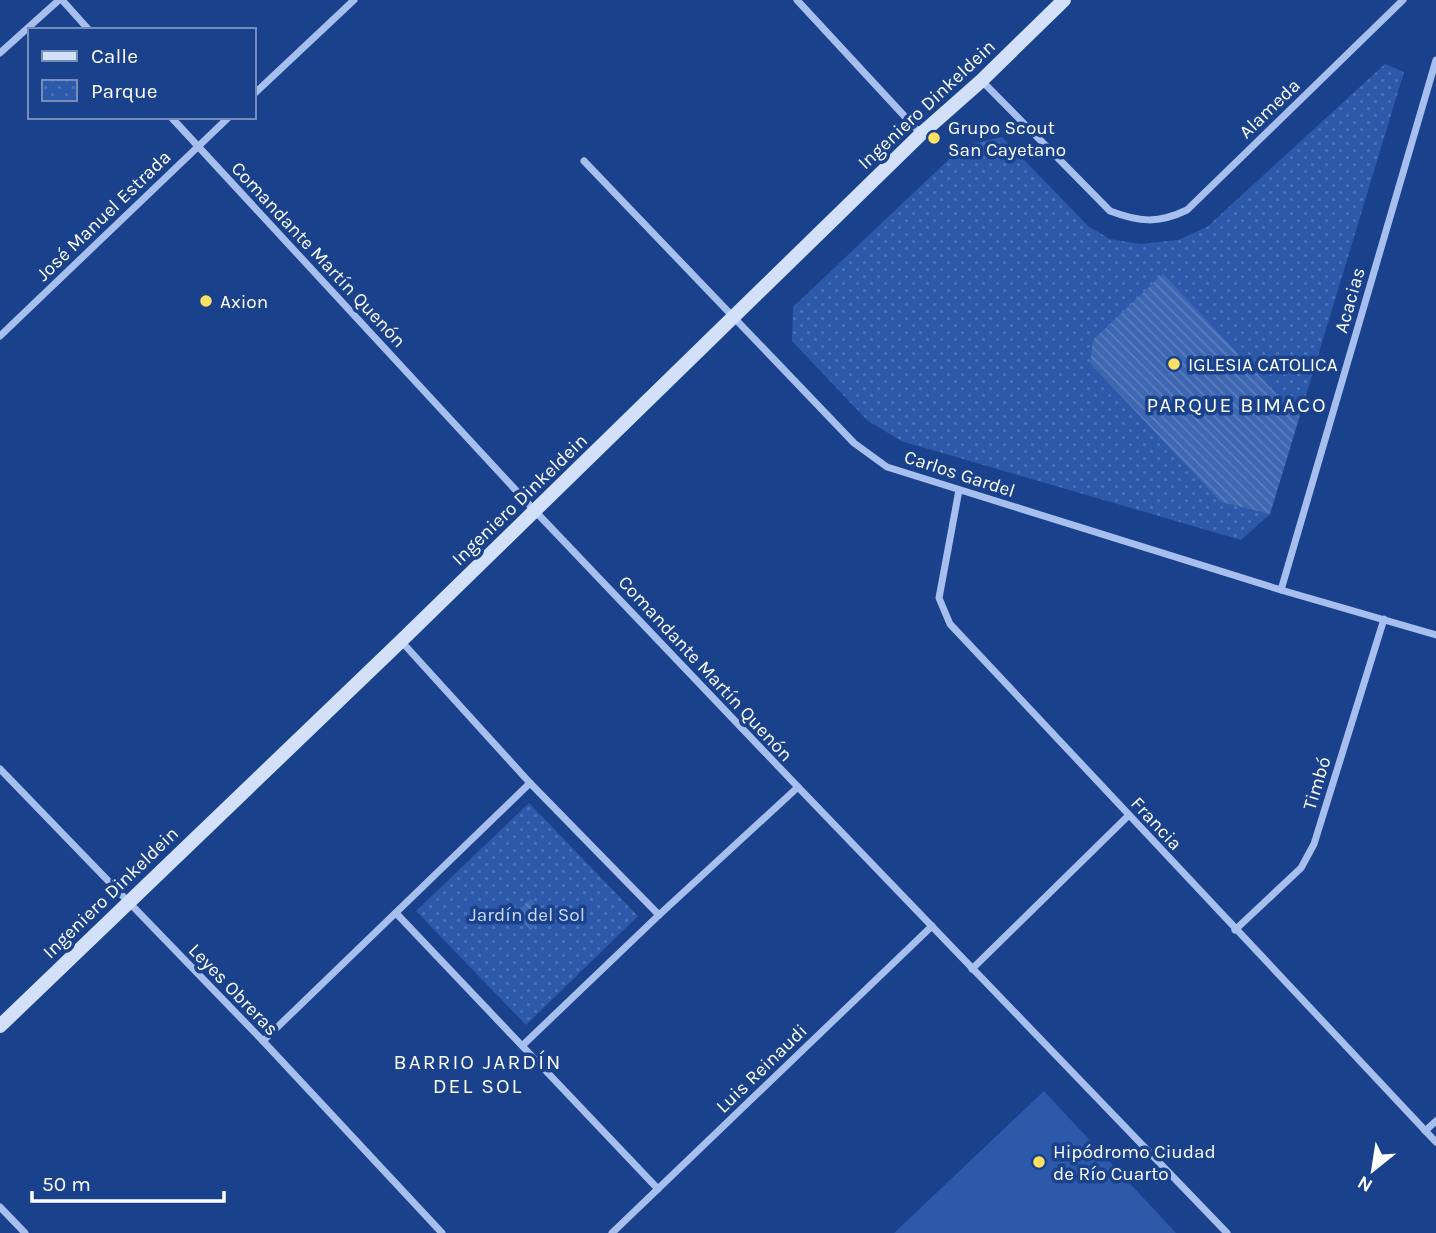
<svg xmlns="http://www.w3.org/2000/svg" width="1436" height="1233" font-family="Karla,sans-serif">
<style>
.grass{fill:#2d59aa}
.park{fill:url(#park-dots)}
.building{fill:url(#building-back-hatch)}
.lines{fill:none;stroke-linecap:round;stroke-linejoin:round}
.street{stroke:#a6bfee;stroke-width:7}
.secondary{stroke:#d3e0fa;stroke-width:14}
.poi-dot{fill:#ffe162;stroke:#1a418c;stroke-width:2.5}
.labels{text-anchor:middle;stroke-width:7;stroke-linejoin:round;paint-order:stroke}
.street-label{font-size:19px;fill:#fff;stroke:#1a418c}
.poi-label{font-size:19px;fill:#fff;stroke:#1a418c;text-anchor:start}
.park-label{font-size:19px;fill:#ccdcfa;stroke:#1a418c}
.neighbourhood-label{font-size:21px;letter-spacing:2px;fill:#fff;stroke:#1a418c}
</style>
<defs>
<pattern id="park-dots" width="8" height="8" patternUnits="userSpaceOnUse" patternTransform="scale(1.75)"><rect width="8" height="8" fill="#2d59aa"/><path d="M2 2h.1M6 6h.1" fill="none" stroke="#4c72b7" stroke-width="1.8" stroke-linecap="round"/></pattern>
<pattern id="building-back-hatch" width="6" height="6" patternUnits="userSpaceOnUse" patternTransform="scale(1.75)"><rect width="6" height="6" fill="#3e67b2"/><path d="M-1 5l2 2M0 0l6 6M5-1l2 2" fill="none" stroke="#5b7ebe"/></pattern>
</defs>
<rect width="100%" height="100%" fill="#1a418c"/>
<!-- grass -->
<path class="grass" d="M 1044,1091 L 1176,1233 L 894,1233 Z"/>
<!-- park -->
<g class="park">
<path d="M 1385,64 L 1404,72 L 1270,514 L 1241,540 L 901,441 L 867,420 L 792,341 L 793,307 L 963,146 L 1002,137 L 1088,226 L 1110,239 L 1140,244 L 1178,240 L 1207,227 Z"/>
<path d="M 529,803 L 638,916 L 526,1025 L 416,911 Z"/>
</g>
<!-- building -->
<g class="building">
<path d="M 1163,274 L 1299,418 L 1270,514 L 1221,502 L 1090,363 L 1093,340 Z"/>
<path d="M 530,899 L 546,915 L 531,930 L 515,914 Z"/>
</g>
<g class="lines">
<!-- street -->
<g class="street">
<path d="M 62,0 L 89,30"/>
<path d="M 797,0 L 921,134"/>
<path d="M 0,53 L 59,0"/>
<path d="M 982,81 L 1110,211 C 1139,222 1158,224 1187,210 L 1403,0"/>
<path d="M 254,94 L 354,0"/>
<path d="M 171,117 L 535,511 L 798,787 L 1227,1233"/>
<path d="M 584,161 L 854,443 L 887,467 L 1281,590 L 1436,635"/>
<path d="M 0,336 L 229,117"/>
<path d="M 959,490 L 939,598 L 950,624 L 1436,1142"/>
<path d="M 1281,590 L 1436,60"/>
<path d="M 401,641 L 530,783 L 659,915"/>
<path d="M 0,769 L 263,1041 L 442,1233"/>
<path d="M 396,913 L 658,1189"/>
<path d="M 1235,930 L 1301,868 L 1314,844 L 1384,619"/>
<path d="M 972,969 L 1128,816"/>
<path d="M 263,1041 L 530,783"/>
<path d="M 523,1045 L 659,915 L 798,787"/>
<path d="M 1425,1131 L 1436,1121"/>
<path d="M 0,1207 L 25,1233"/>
<path d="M 612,1233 L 932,926"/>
</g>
<!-- secondary -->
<path class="secondary" d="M 0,1026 L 401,641 L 921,134 L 981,81 L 1064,0"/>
</g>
<!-- markers -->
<g class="poi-dot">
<circle cx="934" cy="138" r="7"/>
<circle cx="206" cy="301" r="7"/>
<circle cx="1174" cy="364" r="7"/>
<circle cx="1039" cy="1162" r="7"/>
</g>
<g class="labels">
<!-- street labels -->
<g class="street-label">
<text transform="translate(926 104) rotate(-43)" y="7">Ingeniero Dinkeldein</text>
<text transform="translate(1269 108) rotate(-44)" y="7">Alameda</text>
<text transform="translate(103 215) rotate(-44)" y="7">José Manuel Estrada</text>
<text transform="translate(319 254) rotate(47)" y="7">Comandante Martín Quenón</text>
<text transform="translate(1349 300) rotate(-74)" y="7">Acacias</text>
<text transform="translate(960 473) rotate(18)" y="7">Carlos Gardel</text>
<text transform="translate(519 499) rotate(-44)" y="7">Ingeniero Dinkeldein</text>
<text transform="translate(706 668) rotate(47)" y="7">Comandante Martín Quenón</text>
<text transform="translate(1316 783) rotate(-73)" y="7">Timbó</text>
<text transform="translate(1157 823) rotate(47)" y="7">Francia</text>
<text transform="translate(110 892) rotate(-44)" y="7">Ingeniero Dinkeldein</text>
<text transform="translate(234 989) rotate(46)" y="7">Leyes Obreras</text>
<text transform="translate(761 1068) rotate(-44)" y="7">Luis Reinaudi</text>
</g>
<!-- poi labels -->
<g class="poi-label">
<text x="948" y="134">Grupo Scout<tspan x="948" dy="22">San Cayetano</tspan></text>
<text x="220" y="308">Axion</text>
<text x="1188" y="371">IGLESIA CATOLICA</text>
<text x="1053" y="1158">Hipódromo Ciudad<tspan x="1053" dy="22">de Río Cuarto</tspan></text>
</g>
<!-- park labels -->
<g class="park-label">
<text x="527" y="921">Jardín del Sol</text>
</g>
<!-- neighbourhood labels -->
<g class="neighbourhood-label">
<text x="1237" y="412">PARQUE BIMACO</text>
<text x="478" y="1069">BARRIO JARDÍN<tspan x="478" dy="24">DEL SOL</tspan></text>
</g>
</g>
<!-- legend -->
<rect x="28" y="28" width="228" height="91" fill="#1a418c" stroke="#768dba" stroke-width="2"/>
<rect x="42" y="51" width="35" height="10" fill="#d3e0fa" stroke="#768dba" stroke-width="2"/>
<text x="91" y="63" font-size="21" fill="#ffffff">Calle</text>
<rect x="42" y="80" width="35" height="21" fill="url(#park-dots)" stroke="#768dba" stroke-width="2"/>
<text x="91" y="98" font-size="21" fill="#ffffff">Parque</text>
<!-- north arrow -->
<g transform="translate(1373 1170) rotate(210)" stroke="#1a418c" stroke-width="5" paint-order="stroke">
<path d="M0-5L12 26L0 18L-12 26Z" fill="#ffffff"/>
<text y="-10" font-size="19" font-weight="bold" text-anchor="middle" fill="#ffffff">N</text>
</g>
<!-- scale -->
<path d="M32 1191v10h192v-10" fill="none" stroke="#ffffff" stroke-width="3.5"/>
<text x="42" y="1191" font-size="21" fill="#ffffff" stroke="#1a418c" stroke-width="5" paint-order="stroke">50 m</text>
</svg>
